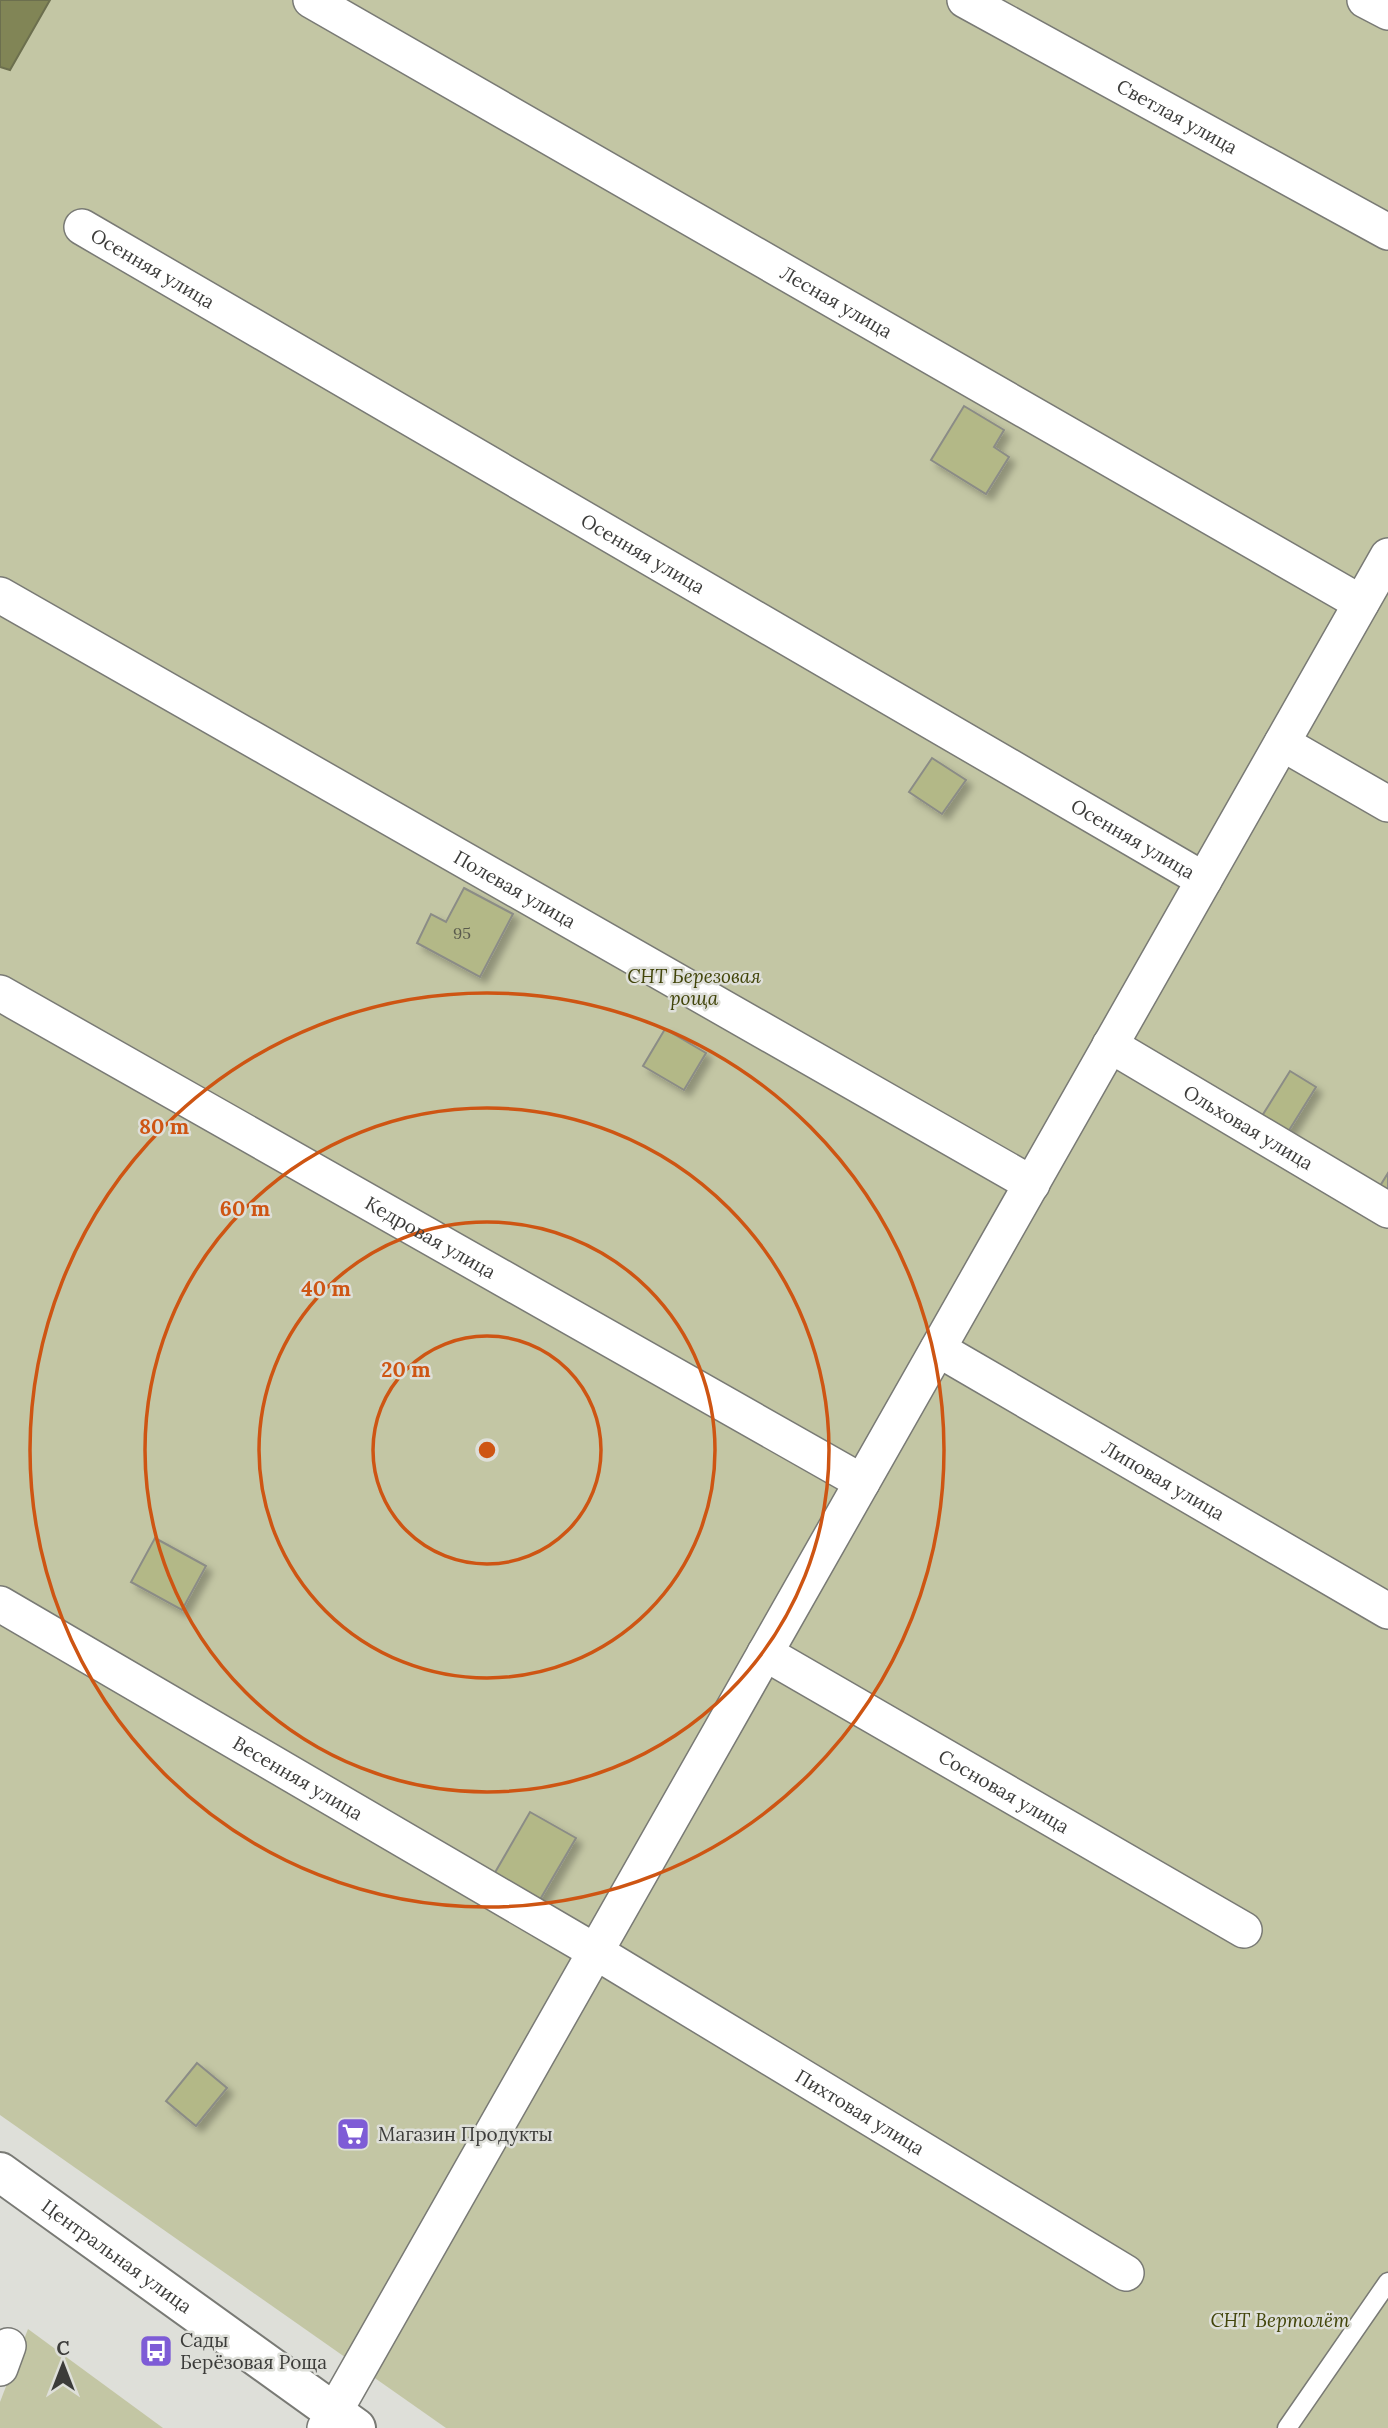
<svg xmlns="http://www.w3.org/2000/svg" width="1388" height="2428" font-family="Lora,serif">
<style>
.green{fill:#c3c6a4}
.water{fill:#818556;stroke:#6c6f4e;stroke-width:2}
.building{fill:#b3b887;stroke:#8b8c86;stroke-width:2;filter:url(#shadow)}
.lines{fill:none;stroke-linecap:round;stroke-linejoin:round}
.service-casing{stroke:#797a75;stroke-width:21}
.minor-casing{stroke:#797a75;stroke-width:38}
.tertiary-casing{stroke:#797a75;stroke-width:42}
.service{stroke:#fff;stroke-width:18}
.minor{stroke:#fff;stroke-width:35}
.tertiary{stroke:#fff;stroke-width:38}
.ring{fill:none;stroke:#ce5513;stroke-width:3.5}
.labels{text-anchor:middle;stroke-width:5;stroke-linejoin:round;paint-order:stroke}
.number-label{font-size:16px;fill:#5a5b4d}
.street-label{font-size:19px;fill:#3c3c3a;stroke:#dedfd9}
.park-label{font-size:19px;font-style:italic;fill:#42450a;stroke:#dedfd9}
.poi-label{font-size:19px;fill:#3c3c3a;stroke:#dedfd9;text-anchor:start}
.centre{fill:#ce5513;stroke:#dedfd9;stroke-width:3.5}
.ring-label{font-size:21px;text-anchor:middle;font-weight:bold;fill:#ce5513;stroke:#dedfd9;stroke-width:5;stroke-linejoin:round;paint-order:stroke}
</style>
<defs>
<filter id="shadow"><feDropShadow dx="6" dy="6" stdDeviation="3.5" flood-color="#0004"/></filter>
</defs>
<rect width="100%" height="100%" fill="#dedfd9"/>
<!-- green -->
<g class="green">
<path d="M 0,0 L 1388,0 L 1388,2428 L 446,2428 L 0,2115 Z"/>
<path d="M 28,2329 L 163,2428 L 0,2428 L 0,2402 Z"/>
</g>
<!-- water -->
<path class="water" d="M 0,0 L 50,0 L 10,70 L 0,67 Z"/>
<!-- building -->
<g class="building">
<path d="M 964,406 L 1004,430 L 994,447 L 1009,457 L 986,494 L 931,460 Z"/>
<path d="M 932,758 L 966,780 L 942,814 L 909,792 Z"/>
<path d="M 464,888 L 513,914 L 480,977 L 417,943 L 431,914 L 446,922 Z"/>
<path d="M 665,1029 L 706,1053 L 684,1090 L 643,1066 Z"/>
<path d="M 1290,1071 L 1316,1087 L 1288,1132 L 1262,1116 Z"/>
<path d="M 1388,1173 L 1388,1191 L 1380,1186 Z"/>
<path d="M 155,1538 L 206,1566 L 182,1610 L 131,1582 Z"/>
<path d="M 530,1812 L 576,1838 L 538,1903 L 493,1876 Z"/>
<path d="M 197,2063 L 227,2088 L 196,2126 L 166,2101 Z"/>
</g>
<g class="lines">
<defs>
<path id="service" d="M 1287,2428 L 1388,2282"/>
<g id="minor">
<path id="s1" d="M 311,0 L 1361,603"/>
<path id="s2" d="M 965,0 L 1388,232"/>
<path d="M 1365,0 L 1388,12"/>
<path id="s3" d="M 82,227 L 1204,880"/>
<path id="s4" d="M 0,595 L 1032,1184"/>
<path d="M 1282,743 L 1388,804"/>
<path id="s5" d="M 0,993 L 862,1482"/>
<path id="s6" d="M 1110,1045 L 1388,1210"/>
<path id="s7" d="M 938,1349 L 1388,1611"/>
<path id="s8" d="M 0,1604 L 596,1952 L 1126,2273"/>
<path id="s9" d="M 765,1653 L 1244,1930"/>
<path d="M 0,2368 L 8,2346"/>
<path d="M 325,2428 L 1388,556"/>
</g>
<g id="tertiary">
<path id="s10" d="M 0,2172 L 356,2428"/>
</g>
</defs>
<!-- service casing -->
<use href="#service" class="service-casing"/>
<!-- minor casing -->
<use href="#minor" class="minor-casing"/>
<!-- tertiary casing -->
<use href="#tertiary" class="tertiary-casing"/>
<!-- service -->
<use href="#service" class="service"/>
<!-- minor -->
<use href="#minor" class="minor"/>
<!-- tertiary -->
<use href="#tertiary" class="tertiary"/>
</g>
<!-- distance rings -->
<g class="ring">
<circle cx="487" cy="1450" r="114"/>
<circle cx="487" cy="1450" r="228"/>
<circle cx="487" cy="1450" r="342"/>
<circle cx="487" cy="1450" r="457"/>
</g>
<!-- icons -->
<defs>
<symbol id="supermarket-square" viewBox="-11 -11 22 22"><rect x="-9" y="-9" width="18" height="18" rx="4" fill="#7e5cd6" stroke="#dedfd9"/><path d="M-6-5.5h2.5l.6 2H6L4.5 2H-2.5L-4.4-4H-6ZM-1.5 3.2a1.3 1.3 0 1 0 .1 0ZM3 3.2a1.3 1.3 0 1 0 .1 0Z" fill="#fff"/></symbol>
<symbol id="bus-square" viewBox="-11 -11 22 22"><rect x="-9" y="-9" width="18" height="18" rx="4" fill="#7e5cd6" stroke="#dedfd9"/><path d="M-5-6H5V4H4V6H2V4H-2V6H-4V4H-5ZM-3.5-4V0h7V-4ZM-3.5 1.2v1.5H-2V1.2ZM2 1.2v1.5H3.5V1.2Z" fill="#fff"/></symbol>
</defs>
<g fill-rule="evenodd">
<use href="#supermarket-square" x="334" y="2115" width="38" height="38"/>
<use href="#bus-square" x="137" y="2332" width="38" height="38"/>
</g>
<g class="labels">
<!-- number labels -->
<g class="number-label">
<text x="462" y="939">95</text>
</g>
<!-- street labels -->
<g class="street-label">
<text dy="7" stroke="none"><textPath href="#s2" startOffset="242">Светлая улица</textPath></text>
<text dy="7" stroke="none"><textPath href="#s3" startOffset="82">Осенняя улица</textPath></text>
<text dy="7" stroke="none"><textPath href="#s1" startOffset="606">Лесная улица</textPath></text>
<text dy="7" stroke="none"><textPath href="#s3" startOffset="649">Осенняя улица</textPath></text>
<text dy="7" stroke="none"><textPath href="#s3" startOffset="1216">Осенняя улица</textPath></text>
<text dy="7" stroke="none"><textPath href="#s4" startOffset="593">Полевая улица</textPath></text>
<text dy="7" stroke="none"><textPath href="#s6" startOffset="161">Ольховая улица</textPath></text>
<text dy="7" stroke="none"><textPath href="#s5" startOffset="495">Кедровая улица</textPath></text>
<text dy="7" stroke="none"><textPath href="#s7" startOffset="261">Липовая улица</textPath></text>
<text dy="7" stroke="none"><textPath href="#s8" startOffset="345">Весенняя улица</textPath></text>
<text dy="7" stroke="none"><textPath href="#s9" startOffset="276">Сосновая улица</textPath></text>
<text dy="7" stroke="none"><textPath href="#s8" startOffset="999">Пихтовая улица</textPath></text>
<text dy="7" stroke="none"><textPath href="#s10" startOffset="144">Центральная улица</textPath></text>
</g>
<!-- park labels -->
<g class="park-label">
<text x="694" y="983">СНТ Березовая<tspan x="694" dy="22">роща</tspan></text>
<text x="1280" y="2327">СНТ Вертолёт</text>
</g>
<!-- poi labels -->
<g class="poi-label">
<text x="378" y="2141">Магазин Продукты</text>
<text x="180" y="2347">Сады<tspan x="180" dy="22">Берёзовая Роща</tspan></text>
</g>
</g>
<circle cx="487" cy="1450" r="10" class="centre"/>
<g class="ring-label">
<text x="164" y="1134">80 m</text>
<text x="245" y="1216">60 m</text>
<text x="326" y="1296">40 m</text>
<text x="406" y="1377">20 m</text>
</g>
<!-- north arrow -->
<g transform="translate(63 2365)" stroke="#dedfd9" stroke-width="5" paint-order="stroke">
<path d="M0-5L12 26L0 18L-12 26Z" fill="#3c3c3a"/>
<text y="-10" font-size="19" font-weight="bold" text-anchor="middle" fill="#3c3c3a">С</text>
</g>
</svg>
